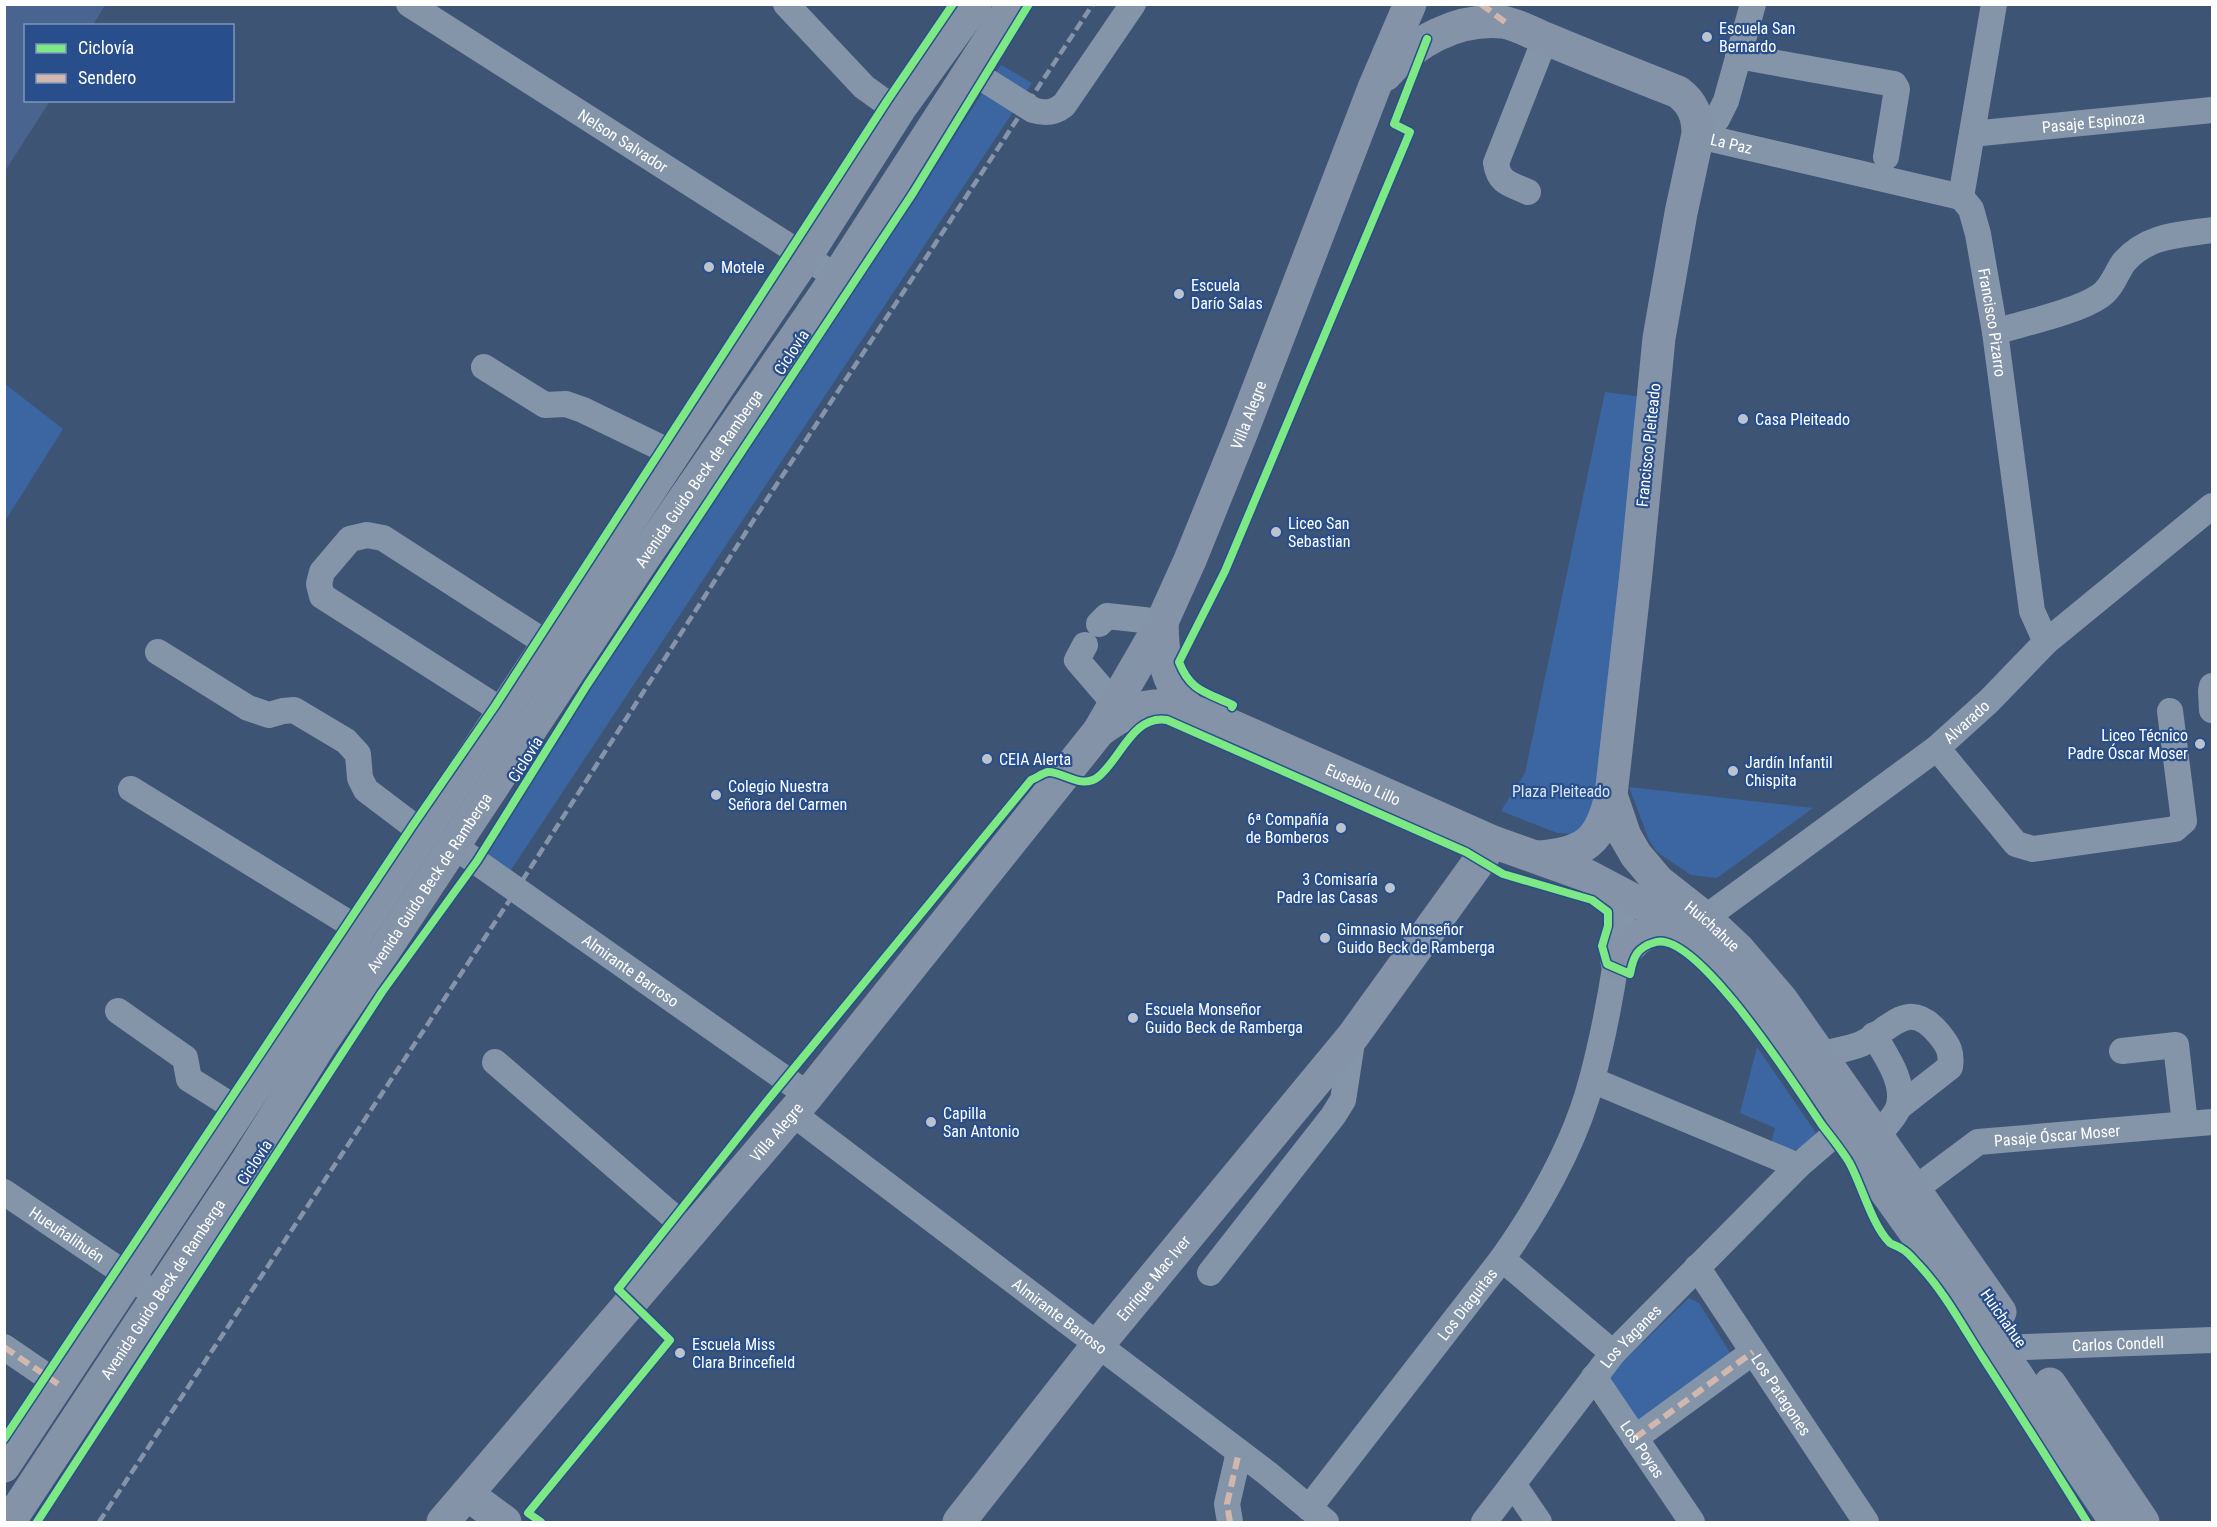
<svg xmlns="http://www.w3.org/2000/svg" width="2217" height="1527" font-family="'Roboto Condensed',sans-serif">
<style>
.green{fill:#3c66a1}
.water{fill:#49648e}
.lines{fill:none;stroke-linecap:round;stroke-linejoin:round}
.minor{stroke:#8595a9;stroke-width:26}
.major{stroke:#8493a7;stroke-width:33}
.rail{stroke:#8594a8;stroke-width:4.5;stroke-dasharray:10 4.5;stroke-linecap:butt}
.quiet{stroke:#d1b7ad;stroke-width:6;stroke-dasharray:12 6;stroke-linecap:butt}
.cycleway-casing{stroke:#284f8b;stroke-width:11}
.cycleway{stroke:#7ce984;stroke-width:8}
.poi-dot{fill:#bbc3cf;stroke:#284f8b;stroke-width:2}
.labels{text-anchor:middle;stroke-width:4.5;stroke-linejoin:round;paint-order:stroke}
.poi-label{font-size:16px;fill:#fff;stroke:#284f8b;text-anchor:start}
.street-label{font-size:16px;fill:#fff;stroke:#284f8b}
.park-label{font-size:16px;fill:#dae6f8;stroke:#284f8b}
</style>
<rect width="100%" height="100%" fill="#3e5475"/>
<!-- green -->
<g class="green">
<path d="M 1001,65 L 1032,83 L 507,876 L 477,854 Z"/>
<path d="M 5,384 L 63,429 L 5,521 Z"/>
<path d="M 1605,392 L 1643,397 L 1602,798 L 1576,834 L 1557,833 L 1501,811 L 1525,773 Z"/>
<path d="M 1629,787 L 1813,808 L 1717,878 L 1691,875 L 1657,852 L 1649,840 Z"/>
<path d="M 1757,1047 L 1816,1133 C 1798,1151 1795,1155 1771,1143 L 1775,1128 L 1740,1113 Z"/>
<path d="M 1689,1298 L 1699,1303 L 1732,1356 L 1635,1425 L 1609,1380 L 1610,1374 Z"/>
</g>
<!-- water -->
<path class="water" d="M 5,4 L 105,5 L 93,25 L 26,26 L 26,100 L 50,101 L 5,171 Z"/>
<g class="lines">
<!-- minor -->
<g class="minor">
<path id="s1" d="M 409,4 L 837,277"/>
<path d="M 786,4 L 864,87 L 882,100 L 902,105"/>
<path id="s2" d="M 1753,4 L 1726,101 L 1717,119 L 1698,134 L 1712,139 L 1961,197"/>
<path id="s3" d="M 1994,4 L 1961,197 L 1971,209 L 1978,234 L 1995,332 L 2032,611 L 2046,642"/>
<path d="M 1738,56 L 1894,84 L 1897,89 L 1886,157"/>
<path d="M 971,71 L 1033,110 C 1045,114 1054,113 1064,105 L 1133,4"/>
<path id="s4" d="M 1972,134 L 2212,110"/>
<path d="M 1528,192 C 1511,184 1499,184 1496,163 L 1545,39"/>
<path d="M 1995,332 C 2024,323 2077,312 2100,296 C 2112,288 2116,273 2124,262 C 2147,235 2179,235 2212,230"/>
<path d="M 484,367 L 545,405 L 566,404 L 583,410 L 674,454"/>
<path d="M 1099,624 L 1107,616 L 1162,622"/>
<path d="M 1085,645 L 1077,660 L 1114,703"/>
<path d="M 158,652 L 248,708 L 269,715 L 283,711 L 294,710 L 346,741 L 358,754 L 360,778 L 366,790 L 424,834"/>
<path d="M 2212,686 L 2211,691 L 2212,710"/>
<path d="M 504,712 L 322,596 L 319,584 L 322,572 L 350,539 L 367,535 L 383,538 L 549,645"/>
<path d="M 1937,748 L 2016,844 L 2033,849 L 2175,829 L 2184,821 L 2170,711"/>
<path d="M 131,789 L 360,930"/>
<path id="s5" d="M 454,846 L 808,1095"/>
<path id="s6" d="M 1705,918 L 1937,748 L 1989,701 L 2046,642 L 2212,506"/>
<path d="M 118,1011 L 185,1058 L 189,1079 L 240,1111"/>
<path d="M 1874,1035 C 1885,1055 1905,1081 1899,1105 C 1897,1115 1884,1127 1878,1136"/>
<path d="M 2122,1051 L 2176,1045 L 2185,1124"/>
<path d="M 1820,1055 C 1833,1051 1849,1049 1861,1044 C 1892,1029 1908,997 1939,1034 C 1949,1046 1952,1053 1950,1067 L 1899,1107"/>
<path d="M 495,1062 L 691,1232"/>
<path d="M 1592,1080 L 1798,1166"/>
<path id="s7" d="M 792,1113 L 1267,1473 L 1326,1522"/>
<path id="s8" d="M 1915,1189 L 1978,1142 L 2212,1122"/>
<path id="s9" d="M 4,1192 L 158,1296"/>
<path d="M 1502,1259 L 1613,1353"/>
<path id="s10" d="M 1697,1267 L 1866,1522"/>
<path d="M 1210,1273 L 1333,1116 L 1343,1100 L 1353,1036"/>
<path d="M 4,1347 L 58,1384"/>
<path id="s11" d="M 2025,1347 L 2212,1340"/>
<path id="s12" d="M 1594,1377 L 1692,1522"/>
<path d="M 1635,1438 L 1753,1352"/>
<path d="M 1513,1484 L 1539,1522"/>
<path id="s13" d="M 1309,1508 L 1502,1259 C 1540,1205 1575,1144 1592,1079 C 1608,1019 1618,956 1625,894"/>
<path d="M 1230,1522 L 1227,1504 L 1239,1452"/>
<path id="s14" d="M 1484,1522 L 1613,1353 L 1798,1166 L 1841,1129 L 1857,1119"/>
</g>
<!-- major -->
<g class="major">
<path d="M 1385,75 C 1414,42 1456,18 1502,22 C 1518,24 1535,35 1549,40 C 1592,58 1635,75 1678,92 C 1693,103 1698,116 1698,134 L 1681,213 L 1659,338 L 1636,573 L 1611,795 C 1601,841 1585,854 1538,857"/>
<path d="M 1162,622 C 1163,661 1165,677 1188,709"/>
<path id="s15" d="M 1099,731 C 1148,695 1171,702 1225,723 L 1493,842 L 1588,876 L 1645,906 L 1697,943 L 1724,968 L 1763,1015 L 1841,1129 L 2001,1352 L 2116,1522"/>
<path id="s16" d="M 1611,795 L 1625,836 L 1636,855 L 1658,881 L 1705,918 L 1738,949 L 1781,999 L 2000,1312"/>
<path d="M 1617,962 C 1635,936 1650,924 1682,931"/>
<path d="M 2050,1384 L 2143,1522"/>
<path d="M 4,1466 L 718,387 L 806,256 L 902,105 L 975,4"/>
<path d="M 467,1494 L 505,1522"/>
<path id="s17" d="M 9,1522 L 247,1161 L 321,1043 L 386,948 L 647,553 L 837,277 L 1013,4"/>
<path id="s18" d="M 443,1522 L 808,1095 L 1099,731 L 1162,622 L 1190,560 L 1241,434 L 1374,88 L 1410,4"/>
<path id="s19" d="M 959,1522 L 1097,1346 L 1353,1036 L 1493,842"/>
</g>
<!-- rail -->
<path class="rail" d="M 99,1522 L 513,895 L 773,490 L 1093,4"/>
<!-- quiet -->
<g class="quiet">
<path d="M 1481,4 L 1505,22"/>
<path d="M 4,1347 L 58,1384"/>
<path d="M 1635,1438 L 1753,1352"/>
<path d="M 1230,1522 L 1227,1504 L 1239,1452"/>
</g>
<defs>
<g id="cycleway">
<path d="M 1232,707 L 1233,705 C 1206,692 1190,691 1179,662 L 1225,571 L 1410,132 L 1394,124 L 1427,39"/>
<path d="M 4,1439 L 413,825 L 495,706 L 887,101 L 953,4"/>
<path d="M 37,1522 L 382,992 L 477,861 L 587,685 L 913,193 L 1029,4"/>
<path d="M 541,1522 L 528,1513 L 670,1340 L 618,1289 L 767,1101 L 1031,780 C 1036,778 1043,773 1048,772 C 1062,771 1081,790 1098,777 C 1120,760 1133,714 1167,720 L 1466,852 L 1503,874 L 1592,900 L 1608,912 L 1608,926 L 1602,946 L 1607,964 L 1630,974 C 1633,957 1637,947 1656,942 C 1698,931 1799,1092 1822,1125 C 1831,1137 1841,1149 1849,1162 C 1861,1183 1872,1226 1890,1243 C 1893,1245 1898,1246 1902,1249 C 1908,1252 1913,1259 1918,1264 C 1944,1291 1963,1327 1983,1358 C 2018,1412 2053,1467 2087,1522"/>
</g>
</defs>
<!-- cycleway casing -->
<use href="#cycleway" class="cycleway-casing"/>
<!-- cycleway -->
<use href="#cycleway" class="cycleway"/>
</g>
<!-- markers -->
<g class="poi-dot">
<circle cx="1707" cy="37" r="6"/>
<circle cx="709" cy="267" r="6"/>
<circle cx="1179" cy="294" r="6"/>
<circle cx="1743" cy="419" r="6"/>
<circle cx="1276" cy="532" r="6"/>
<circle cx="2200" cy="744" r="6"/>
<circle cx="987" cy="759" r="6"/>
<circle cx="1733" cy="771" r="6"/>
<circle cx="716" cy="795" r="6"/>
<circle cx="1341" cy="828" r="6"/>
<circle cx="1390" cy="888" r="6"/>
<circle cx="1325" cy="938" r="6"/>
<circle cx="1133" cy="1018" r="6"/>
<circle cx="931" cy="1122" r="6"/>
<circle cx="680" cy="1353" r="6"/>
</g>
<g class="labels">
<!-- poi labels -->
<g class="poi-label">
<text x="1719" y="34">Escuela San<tspan x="1719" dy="18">Bernardo</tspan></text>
<text x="721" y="273">Motele</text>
<text x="1191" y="291">Escuela<tspan x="1191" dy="18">Darío Salas</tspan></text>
<text x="1755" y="425">Casa Pleiteado</text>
<text x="1288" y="529">Liceo San<tspan x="1288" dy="18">Sebastian</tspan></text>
<text x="2188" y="741" text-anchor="end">Liceo Técnico<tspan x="2188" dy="18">Padre Óscar Moser</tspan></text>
<text x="999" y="765">CEIA Alerta</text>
<text x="1745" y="768">Jardín Infantil<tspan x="1745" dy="18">Chispita</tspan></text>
<text x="728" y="792">Colegio Nuestra<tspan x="728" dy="18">Señora del Carmen</tspan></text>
<text x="1329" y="825" text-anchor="end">6ª Compañía<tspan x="1329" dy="18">de Bomberos</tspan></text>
<text x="1378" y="885" text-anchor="end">3 Comisaría<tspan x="1378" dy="18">Padre las Casas</tspan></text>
<text x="1337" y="935">Gimnasio Monseñor<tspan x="1337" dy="18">Guido Beck de Ramberga</tspan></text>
<text x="1145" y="1015">Escuela Monseñor<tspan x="1145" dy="18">Guido Beck de Ramberga</tspan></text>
<text x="943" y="1119">Capilla<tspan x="943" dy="18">San Antonio</tspan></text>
<text x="692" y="1350">Escuela Miss<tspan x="692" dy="18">Clara Brincefield</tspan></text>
</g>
<!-- street labels -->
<g class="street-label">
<text dy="6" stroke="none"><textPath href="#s4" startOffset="122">Pasaje Espinoza</textPath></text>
<text dy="6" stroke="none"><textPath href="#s1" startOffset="254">Nelson Salvador</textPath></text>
<text dy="6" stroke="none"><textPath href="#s2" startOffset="180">La Paz</textPath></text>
<text dy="6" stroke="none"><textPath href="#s3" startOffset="327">Francisco Pizarro</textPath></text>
<text transform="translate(791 352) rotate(-57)" y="6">Ciclovía</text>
<text dy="6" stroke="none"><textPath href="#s18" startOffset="1378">Villa Alegre</textPath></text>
<text transform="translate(1648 445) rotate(-84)" y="6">Francisco Pleiteado</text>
<text dy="6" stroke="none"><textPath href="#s17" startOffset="1251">Avenida Guido Beck de Ramberga</textPath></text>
<text dy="6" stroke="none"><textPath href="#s6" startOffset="327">Alvarado</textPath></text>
<text transform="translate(525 759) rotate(-58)" y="6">Ciclovía</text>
<text dy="6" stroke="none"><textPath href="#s15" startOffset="286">Eusebio Lillo</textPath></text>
<text dy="6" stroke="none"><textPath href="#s17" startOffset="765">Avenida Guido Beck de Ramberga</textPath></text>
<text dy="6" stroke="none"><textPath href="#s16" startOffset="170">Huichahue</textPath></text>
<text dy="6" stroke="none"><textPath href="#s5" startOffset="216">Almirante Barroso</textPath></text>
<text dy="6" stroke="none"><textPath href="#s18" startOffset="513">Villa Alegre</textPath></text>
<text dy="6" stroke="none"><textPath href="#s8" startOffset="158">Pasaje Óscar Moser</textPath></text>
<text transform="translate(254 1162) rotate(-57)" y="6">Ciclovía</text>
<text dy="6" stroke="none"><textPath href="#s9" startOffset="76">Hueuñalihuén</textPath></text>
<text dy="6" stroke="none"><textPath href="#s19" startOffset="312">Enrique Mac Iver</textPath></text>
<text dy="6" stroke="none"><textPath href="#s17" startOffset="279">Avenida Guido Beck de Ramberga</textPath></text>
<text dy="6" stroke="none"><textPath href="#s13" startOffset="258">Los Diaguitas</textPath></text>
<text dy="6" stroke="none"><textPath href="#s7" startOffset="336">Almirante Barroso</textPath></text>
<text transform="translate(2004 1318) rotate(55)" y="6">Huichahue</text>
<text dy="6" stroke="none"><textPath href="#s14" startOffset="237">Los Yaganes</textPath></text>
<text dy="6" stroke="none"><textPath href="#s11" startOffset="93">Carlos Condell</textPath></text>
<text dy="6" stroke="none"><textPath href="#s10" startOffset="153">Los Patagones</textPath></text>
<text dy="6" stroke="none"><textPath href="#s12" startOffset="87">Los Poyas</textPath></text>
</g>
<!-- park labels -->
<g class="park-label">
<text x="1561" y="797">Plaza Pleiteado</text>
</g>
</g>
<!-- border -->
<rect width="2217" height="1527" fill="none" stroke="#ffffff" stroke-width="12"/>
<!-- legend -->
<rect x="24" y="24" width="210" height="78" fill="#284f8b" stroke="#7e95b9" stroke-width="1.5"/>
<rect x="36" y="44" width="30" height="9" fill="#7ce984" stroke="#7e95b9" stroke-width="1.5"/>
<text x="78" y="54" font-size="18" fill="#ffffff">Ciclovía</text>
<rect x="36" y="74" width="30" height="9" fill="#d1b7ad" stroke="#7e95b9" stroke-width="1.5"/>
<text x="78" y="84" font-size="18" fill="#ffffff">Sendero</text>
</svg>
